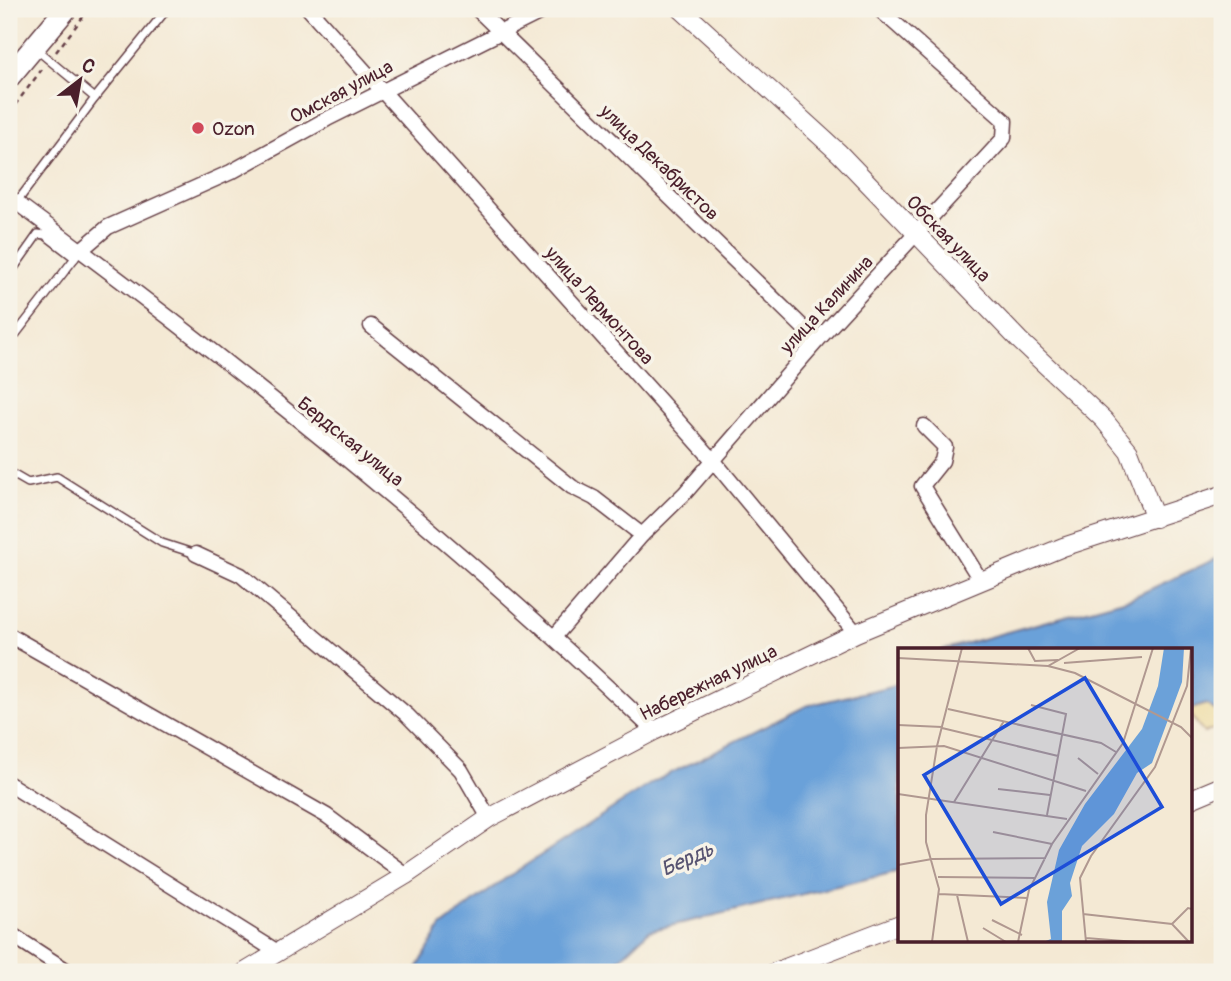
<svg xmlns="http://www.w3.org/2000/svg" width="1231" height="981" font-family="Pangolin,sans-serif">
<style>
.sand{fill:#eeda9e;stroke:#9c7c64;stroke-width:2}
.water{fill:#6ba1d9;stroke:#5a6082;stroke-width:2}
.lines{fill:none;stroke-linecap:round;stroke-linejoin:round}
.service-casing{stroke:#643d44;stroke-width:10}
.minor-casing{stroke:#643d44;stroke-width:17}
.tertiary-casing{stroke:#643d44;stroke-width:20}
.secondary-casing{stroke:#643d44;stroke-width:24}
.path{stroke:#643d44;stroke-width:2.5;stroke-dasharray:5 5;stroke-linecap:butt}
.service{stroke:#fff;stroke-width:7}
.minor{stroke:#fff;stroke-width:14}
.tertiary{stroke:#fff;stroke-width:18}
.secondary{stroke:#fff;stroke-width:21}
.poi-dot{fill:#d1495b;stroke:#f7f3e8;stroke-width:2.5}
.labels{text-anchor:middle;stroke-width:7;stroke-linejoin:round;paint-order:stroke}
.street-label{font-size:19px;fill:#4a1f2b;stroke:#f7f3e8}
.poi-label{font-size:19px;fill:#4a1f2b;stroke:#f7f3e8;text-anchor:start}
.water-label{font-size:21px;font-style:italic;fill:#575371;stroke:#f7f3e8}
.inset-road{fill:none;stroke:#b09890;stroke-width:2}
.view{fill:#1d4ed8;fill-opacity:0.15;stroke:#1d4ed8;stroke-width:3.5}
.inset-edge{fill:none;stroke:#4a1f2b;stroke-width:3.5}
</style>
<rect width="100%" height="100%" fill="#f7f3e8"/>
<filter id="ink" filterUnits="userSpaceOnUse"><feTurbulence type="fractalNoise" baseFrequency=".0143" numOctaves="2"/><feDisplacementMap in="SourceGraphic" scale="14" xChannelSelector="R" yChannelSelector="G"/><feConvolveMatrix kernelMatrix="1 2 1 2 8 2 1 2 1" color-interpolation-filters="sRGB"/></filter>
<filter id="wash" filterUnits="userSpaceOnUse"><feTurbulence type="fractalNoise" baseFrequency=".00686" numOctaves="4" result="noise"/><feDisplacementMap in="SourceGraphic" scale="28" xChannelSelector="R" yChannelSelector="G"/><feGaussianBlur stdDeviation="1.57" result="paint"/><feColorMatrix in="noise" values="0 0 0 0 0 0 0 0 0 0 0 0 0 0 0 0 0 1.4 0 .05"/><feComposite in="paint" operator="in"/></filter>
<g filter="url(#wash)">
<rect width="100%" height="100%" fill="#f4e9d4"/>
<!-- sand -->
<path class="sand" d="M 1206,704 L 1222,715 L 1222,726 L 1204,733 L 1191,715 L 1191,709 Z"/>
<!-- water -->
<g class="water">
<path d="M 1222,556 L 1222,715 L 1206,704 L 1191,709 L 1191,650 L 942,650 L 1131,598 Z"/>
<path d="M 900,684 L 900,871 L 649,931 L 606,972 L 415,972 L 441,927 L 506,878 L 653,782 L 806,706 Z"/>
</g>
</g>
<g filter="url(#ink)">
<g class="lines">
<defs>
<g id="service">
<path d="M 95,98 L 163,14"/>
<path d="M 17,202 L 95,98 L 37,50"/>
<path d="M 9,275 L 38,234 L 45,235 L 75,258"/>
<path d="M 9,343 L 81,250"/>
<path d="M 9,472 L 28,483 L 57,477 L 162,543 L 196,554"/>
</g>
<g id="minor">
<path d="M 309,9 L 713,460 L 856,633"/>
<path d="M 477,9 L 817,341"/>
<path d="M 9,197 C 233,362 453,538 654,731"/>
<path d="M 81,250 L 108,227 L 231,172 L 327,119 L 547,9"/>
<path d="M 371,326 L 572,487 L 594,498 L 642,535"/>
<path d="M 924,426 L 945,447 L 942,461 L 922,486 L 981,581"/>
<path d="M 196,554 L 241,575 L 407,715 L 461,770 L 489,818"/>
<path d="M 9,635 L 327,816 L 406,875"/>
<path d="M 555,636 L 642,535 L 685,493 L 817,341 L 1004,138 L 1005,121 L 879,9"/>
<path d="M 9,784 L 276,951"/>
<path d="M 9,933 L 69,972"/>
</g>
<g id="tertiary">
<path d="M 681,9 L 839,153 L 1019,340 L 1104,420 L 1129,451 L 1155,518"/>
<path d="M 1191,799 L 1222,786"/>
<path d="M 245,972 L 406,875 L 489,818 L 654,731 L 856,633 L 1063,547 L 1222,495"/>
<path d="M 775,972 L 900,924"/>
</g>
<path id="secondary" d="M 9,77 L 66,9"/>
</defs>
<!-- service casing -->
<use href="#service" class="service-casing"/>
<!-- minor casing -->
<use href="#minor" class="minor-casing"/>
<!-- tertiary casing -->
<use href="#tertiary" class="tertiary-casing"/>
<!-- secondary casing -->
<use href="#secondary" class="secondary-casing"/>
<!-- path -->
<g class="path">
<path d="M 56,52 L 89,9"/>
<path d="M 9,113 L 43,68"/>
</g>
<!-- service -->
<use href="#service" class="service"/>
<!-- minor -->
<use href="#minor" class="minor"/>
<!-- tertiary -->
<use href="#tertiary" class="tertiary"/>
<!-- secondary -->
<use href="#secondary" class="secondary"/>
</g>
</g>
<!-- markers -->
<circle class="poi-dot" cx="198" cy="128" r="7"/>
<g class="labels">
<!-- street labels -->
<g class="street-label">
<text transform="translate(341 91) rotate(-28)" y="7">Омская улица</text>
<text transform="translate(660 162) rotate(44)" y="7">улица Декабристов</text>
<text transform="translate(949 238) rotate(46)" y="7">Обская улица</text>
<text transform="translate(826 304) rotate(-47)" y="7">улица Калинина</text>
<text transform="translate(600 305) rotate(48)" y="7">улица Лермонтова</text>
<text transform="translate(351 441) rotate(39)" y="7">Бердская улица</text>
<text transform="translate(708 682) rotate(-26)" y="7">Набережная улица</text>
</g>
<!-- poi labels -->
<g class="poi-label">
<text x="212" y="135">Ozon</text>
</g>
<!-- water labels -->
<g class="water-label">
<text transform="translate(687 859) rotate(-24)" y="7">Бердь</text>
</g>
</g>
<!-- overview -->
<g transform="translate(898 648)">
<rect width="294" height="294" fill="#f4e9d4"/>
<path d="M 266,0 L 286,0 L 284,34 L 254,115 L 239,125 L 216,166 L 184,198 L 172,235 L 174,248 L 164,263 L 164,294 L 145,294 L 153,291 L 149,254 L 161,202 L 187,156 L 244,81 L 260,38 Z" fill="#6ba1d9"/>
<path class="inset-road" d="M 130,0 L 137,13 L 160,12M 0,10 L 150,18 L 182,0M 166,15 L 244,9M 150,18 L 177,25 L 283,79 L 294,90M 133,57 L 168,66 L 149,167M 50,61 L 203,95 L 218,104M 0,77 L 44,79M 44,80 L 160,108M 0,100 L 46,98 L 188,143M 180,110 L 200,126M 100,141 L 152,147M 0,146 L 169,171M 56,154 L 106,73M 95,184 L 154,196M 0,217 L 34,211 L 148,210M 294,226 L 294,258M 40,229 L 137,230M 41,246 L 129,250M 59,247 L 70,294M 185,266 L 274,276 L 291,294M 94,272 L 124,287M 274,276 L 290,260 L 294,261M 85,280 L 108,294M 188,290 L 238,294M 34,294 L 41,241 L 28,194 L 28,167 L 39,98 L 64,0M 120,294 L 131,242 L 154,196 L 225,95 L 255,0M 188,294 L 182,230 L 193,208 L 257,119 L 289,38 L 293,0"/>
<path class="view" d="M 187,30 L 264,159 L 103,256 L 26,127 Z"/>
<rect width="294" height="294" class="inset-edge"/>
</g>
<!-- margin -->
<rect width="1231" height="981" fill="none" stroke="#f7f3e8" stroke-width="35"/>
<!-- north arrow -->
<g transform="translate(80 80) rotate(31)" stroke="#f7f3e8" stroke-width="5" paint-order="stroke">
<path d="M0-5L12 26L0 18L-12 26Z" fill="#4a1f2b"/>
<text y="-10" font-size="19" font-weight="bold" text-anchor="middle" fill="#4a1f2b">С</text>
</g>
</svg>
